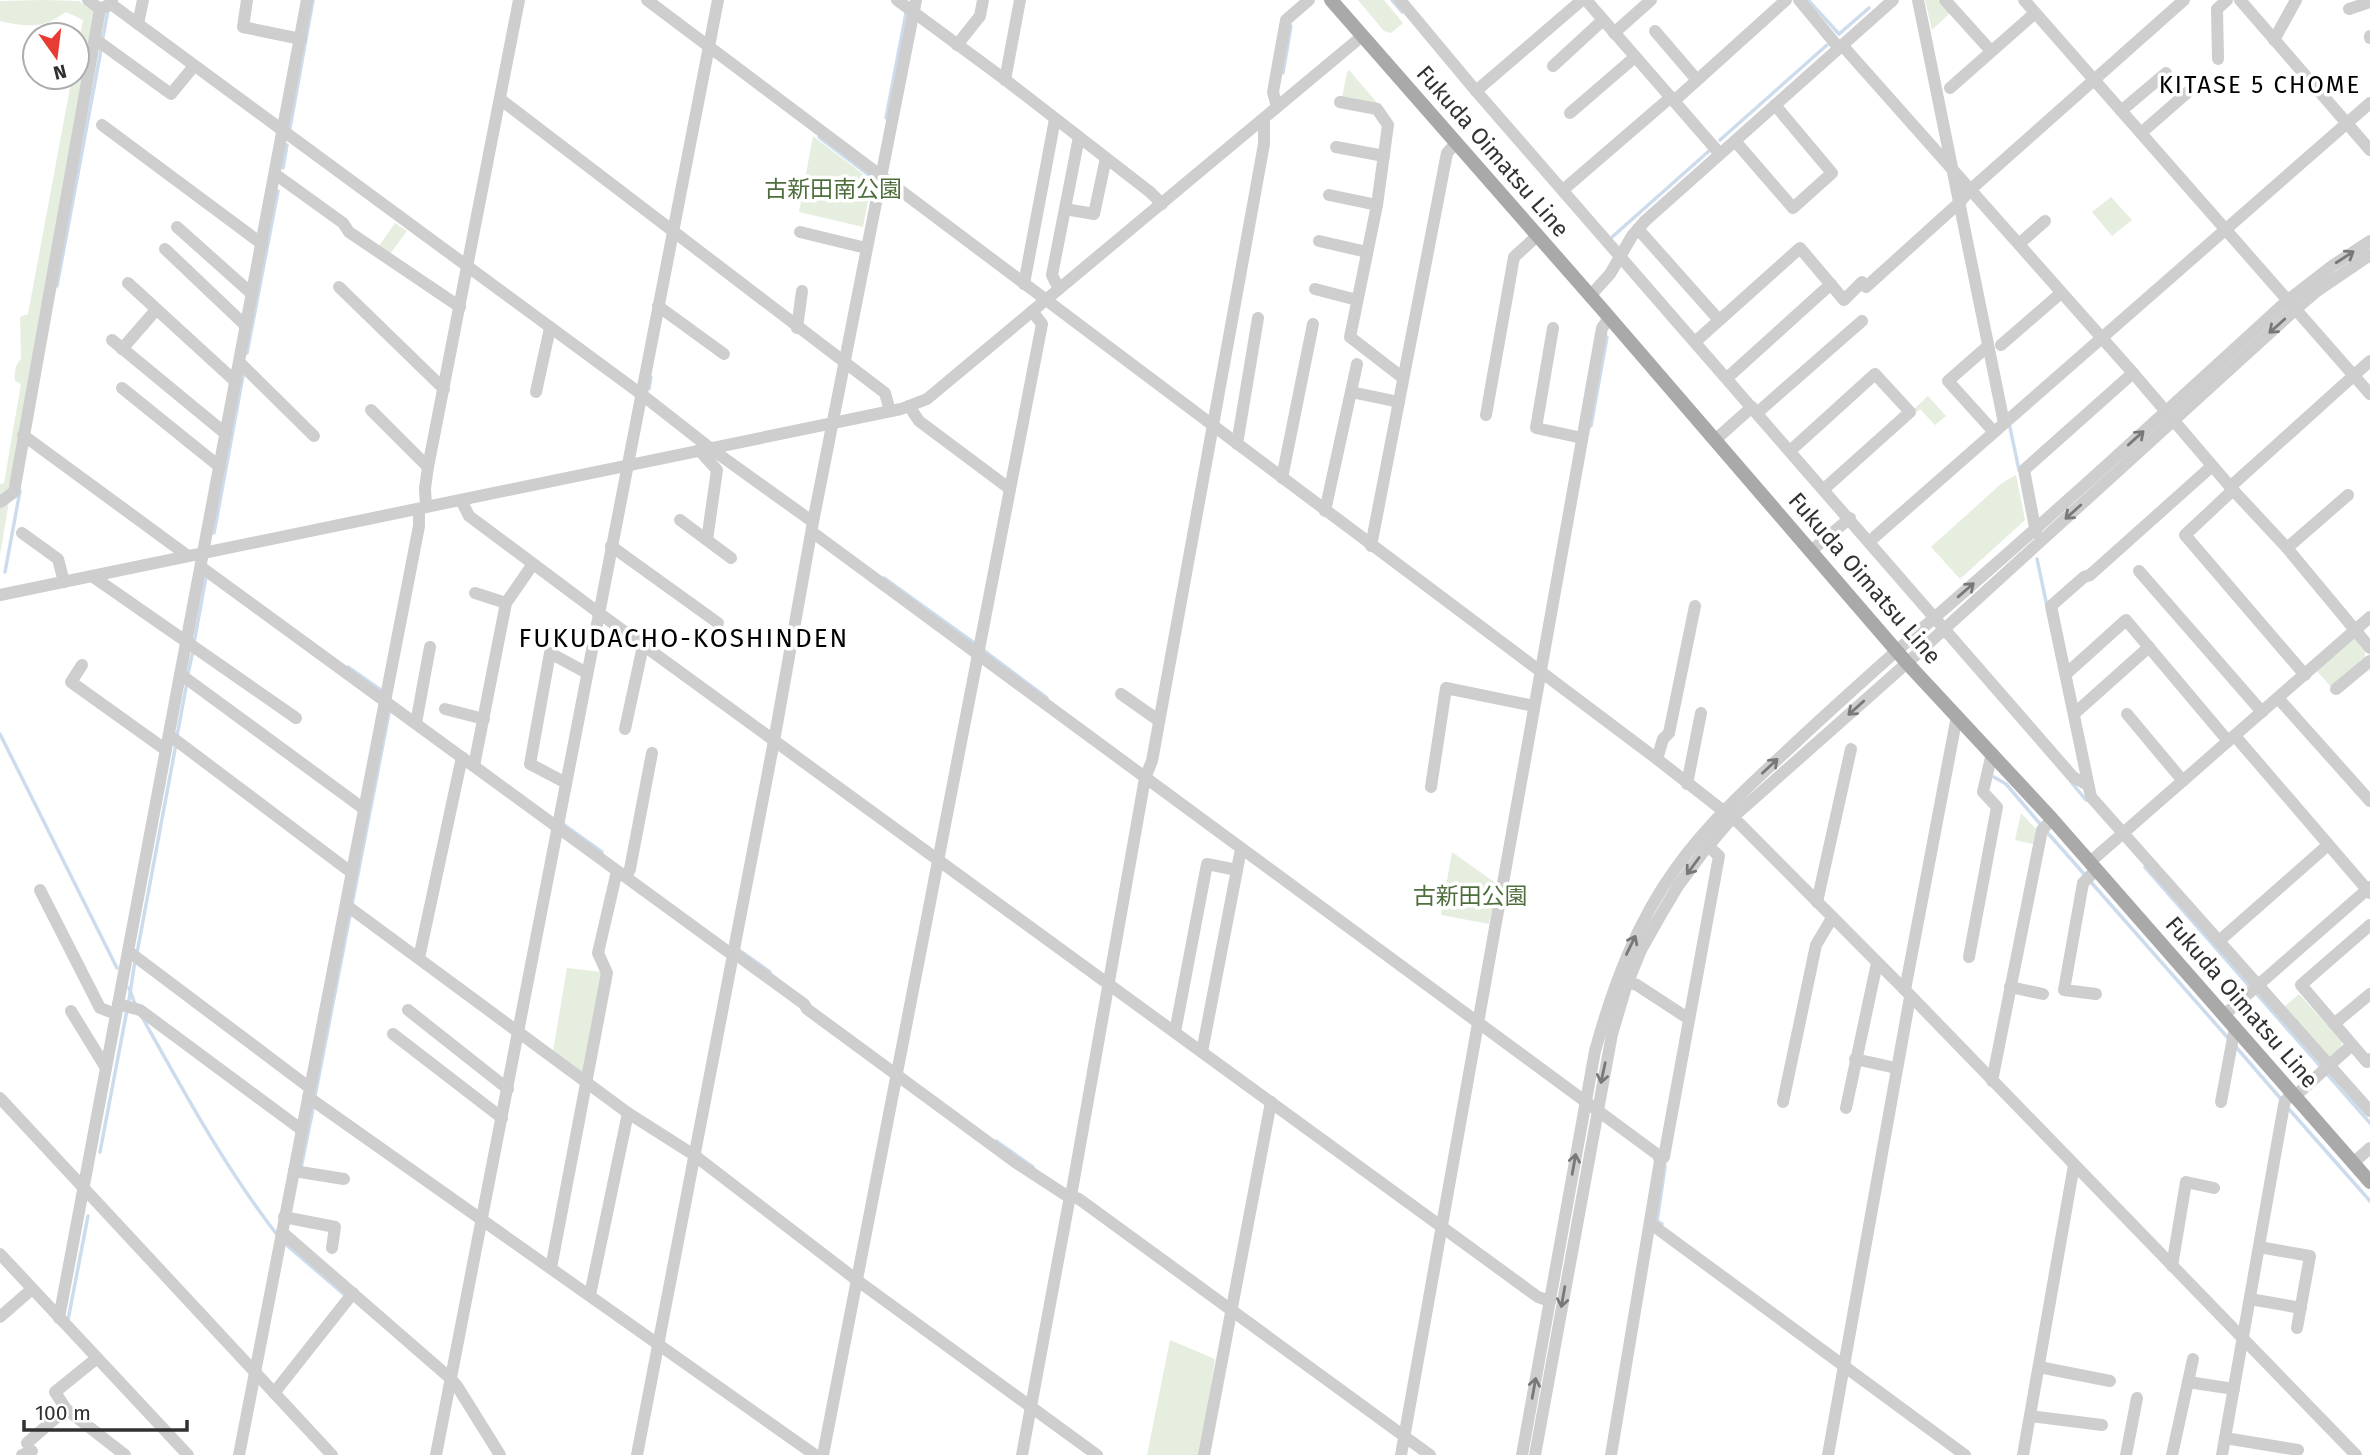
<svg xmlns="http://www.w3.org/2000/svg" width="2370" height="1455" font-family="'Fira Sans','Noto Sans JP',sans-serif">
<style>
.green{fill:#e5eedf}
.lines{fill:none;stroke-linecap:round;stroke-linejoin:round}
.stream{stroke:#ccdced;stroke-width:3.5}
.minor{stroke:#cecece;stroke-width:12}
.major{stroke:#a9a9a9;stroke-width:14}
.oneway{stroke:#787878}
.labels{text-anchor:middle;stroke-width:7;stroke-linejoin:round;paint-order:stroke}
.street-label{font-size:23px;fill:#313131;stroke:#fff}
.park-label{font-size:23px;fill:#4e6e3d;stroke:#fff}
.neighbourhood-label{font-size:24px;letter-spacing:2px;fill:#000;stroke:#fff}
.quarter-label{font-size:26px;letter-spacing:2px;fill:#000;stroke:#fff}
</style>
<rect width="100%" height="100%" fill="#fff"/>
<!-- green -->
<g class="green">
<path d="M 44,0 L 79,1 L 93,11 L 95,20 L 10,483 L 5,496 L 0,499 L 0,484 L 4,483 L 21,384 L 15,381 C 14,373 15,365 21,359 L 20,317 L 28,314 L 72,77 L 77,77 L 77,52 L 83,20 L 66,12 C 59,16 53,21 46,23 C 34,28 12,24 0,21 L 0,1 Z"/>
<path d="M 1358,0 L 1384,0 L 1403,23 L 1391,33 L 1384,31 Z"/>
<path d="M 1925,0 L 1938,0 L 1950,13 L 1932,30 Z"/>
<path d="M 1349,70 L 1379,105 L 1342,98 L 1347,72 Z"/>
<path d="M 813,136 L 872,181 L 863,227 L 799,212 Z"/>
<path d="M 2111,197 L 2132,220 L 2112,236 L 2092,212 Z"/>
<path d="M 395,223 L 407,231 L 390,254 L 379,246 Z"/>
<path d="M 1928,396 L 1946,416 L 1935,425 L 1920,409 L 1917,412 L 1914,409 Z"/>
<path d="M 2016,475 L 2025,520 L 1960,579 L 1931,547 L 2002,483 Z"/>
<path d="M 9,501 L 0,555 L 0,506 Z"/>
<path d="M 2355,636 L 2365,651 L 2365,660 L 2332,688 L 2317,671 Z"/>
<path d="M 2021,813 L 2036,829 L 2033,844 L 2015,840 Z"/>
<path d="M 1452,852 L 1497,884 L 1489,924 L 1441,915 Z"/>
<path d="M 567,968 L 602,972 L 584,1075 L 553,1052 Z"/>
<path d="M 2299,994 L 2342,1041 L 2341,1049 L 2330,1058 L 2284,1007 Z"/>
<path d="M 1170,1340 L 1215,1359 L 1201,1455 L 1147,1455 Z"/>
</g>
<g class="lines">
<!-- stream -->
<g class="stream">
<path d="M 1392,0 L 1402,12"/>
<path d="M 1808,0 L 1839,34 L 1869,8"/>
<path d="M 103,37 L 108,10 L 110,10"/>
<path d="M 1283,73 L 1291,26"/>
<path d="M 886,118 L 906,13"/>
<path d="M 290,128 L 313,0"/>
<path d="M 819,137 L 873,178"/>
<path d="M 1720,140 L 1827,45"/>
<path d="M 283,168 L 287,145"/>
<path d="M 1611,238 L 1709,151"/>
<path d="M 57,286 L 101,50"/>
<path d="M 247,353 L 278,191"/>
<path d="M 649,389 L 651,377"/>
<path d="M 2009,423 L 2019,470"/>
<path d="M 1591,426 L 1607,337"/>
<path d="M 214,533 L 243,376"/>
<path d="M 2037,559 L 2047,606"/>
<path d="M 5,572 L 20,491"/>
<path d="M 884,578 L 977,645"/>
<path d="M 194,643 L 206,577"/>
<path d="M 983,650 L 1047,698"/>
<path d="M 348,667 L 385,693"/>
<path d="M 188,674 L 193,651"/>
<path d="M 0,734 L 117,968"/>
<path d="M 177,736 L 187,682"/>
<path d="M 1994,777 L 2006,784 L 2041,825"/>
<path d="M 2071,782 L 2086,800"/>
<path d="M 560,822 L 602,852"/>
<path d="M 2046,831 L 2085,875"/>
<path d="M 2145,867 L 2251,988"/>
<path d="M 2090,881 L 2228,1038"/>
<path d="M 736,948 L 770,972"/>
<path d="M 137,953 L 176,744"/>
<path d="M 129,988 L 135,1004"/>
<path d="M 2256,993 L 2370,1123"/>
<path d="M 129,1000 L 135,961"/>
<path d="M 142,1017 C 184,1092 225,1168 278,1236"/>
<path d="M 2236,1047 L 2281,1099"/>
<path d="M 315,1096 L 390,708"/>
<path d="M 2288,1108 L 2370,1201"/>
<path d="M 996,1141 L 1033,1167"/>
<path d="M 100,1152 L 127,1010"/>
<path d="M 301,1168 L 314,1104"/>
<path d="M 1662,1224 L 1657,1221 L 1665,1167 L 1664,1162"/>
<path d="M 283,1242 L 346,1296"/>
<path d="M 68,1320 L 88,1216"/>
</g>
<!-- minor -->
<g class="minor">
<path d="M 88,0 L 100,9"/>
<path d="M 247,0 L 243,27 L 301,39"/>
<path d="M 647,0 L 1657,759 L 1740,824 L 1905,990 L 2356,1455"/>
<path d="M 897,0 L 1007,81 L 1150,192 L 1162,204"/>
<path d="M 1400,0 L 1476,91 L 2073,777 L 2088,785"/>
<path d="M 1586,0 L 1720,154"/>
<path d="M 1799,0 L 1839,48"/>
<path d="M 1918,0 L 2004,423"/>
<path d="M 1945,0 L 1991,51"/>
<path d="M 2024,0 L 2370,394"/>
<path d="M 2240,0 L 2370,150"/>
<path d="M 111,4 L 641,394 L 710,448 L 813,522"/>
<path d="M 2349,9 L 2370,2"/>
<path d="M 138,24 L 143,0"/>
<path d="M 1655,31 L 1697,80"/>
<path d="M 1614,33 L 1651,0"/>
<path d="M 2370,36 L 2370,38"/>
<path d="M 95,39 L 171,94 L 194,66"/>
<path d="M 2274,40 L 2296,0"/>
<path d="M 957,45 L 980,16 L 983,0"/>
<path d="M 1842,45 L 2133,373 L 2233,490 L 2287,548 L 2370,648"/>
<path d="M 2218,59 L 2217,9 L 2227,0"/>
<path d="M 1553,66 L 1603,20"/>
<path d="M 1005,80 L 1020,0"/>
<path d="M 1950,88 L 2035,13"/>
<path d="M 1476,91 L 1582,0"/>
<path d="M 500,99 L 885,393 L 890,411"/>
<path d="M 1674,101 L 1786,0"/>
<path d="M 1340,102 L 1377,109 L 1388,125 L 1377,205 L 1350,337 L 1403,378"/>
<path d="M 1277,107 L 1273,92 L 1286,20 L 1309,0"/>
<path d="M 2121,111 L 2166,73"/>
<path d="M 1570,113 L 1635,57"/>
<path d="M 102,125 L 262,244"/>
<path d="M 2141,133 L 2188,92"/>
<path d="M 1735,141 L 1793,208 L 1832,173 L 1775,105"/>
<path d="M 1336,147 L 1384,156"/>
<path d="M 275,174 L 343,223 L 349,232 L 460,307"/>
<path d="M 1563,190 L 1671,97"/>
<path d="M 1329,195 L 1377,205"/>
<path d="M 1065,209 L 1094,214 L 1106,158"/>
<path d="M 177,227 L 252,294"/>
<path d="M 1638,229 L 1719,320"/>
<path d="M 800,232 L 866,248"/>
<path d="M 1319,241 L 1367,252"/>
<path d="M 2019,244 L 2045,221"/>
<path d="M 165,249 L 246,326"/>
<path d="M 128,283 L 236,382"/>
<path d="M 1024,284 L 1055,119"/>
<path d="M 339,287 L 444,389"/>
<path d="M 1059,289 L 1052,275 L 1079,137"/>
<path d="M 1315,289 L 1357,300"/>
<path d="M 1590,296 L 1610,274 L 1632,236 L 1645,221 L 1893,0"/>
<path d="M 658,306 L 724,354"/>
<path d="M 797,328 L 802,291"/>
<path d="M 1553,328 L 1536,428 L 1582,438"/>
<path d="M 112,340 L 226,434"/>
<path d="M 1695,342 L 1800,248 L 1844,300 L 1862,282 L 1866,287 L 1960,202 L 1970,190 L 2184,0"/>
<path d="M 2001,345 L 2061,293"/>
<path d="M 1988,346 L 1948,381 L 1994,432"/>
<path d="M 122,349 L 156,310"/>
<path d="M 239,362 L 314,436"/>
<path d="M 1727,378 L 1831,284"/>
<path d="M 122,388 L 220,467"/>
<path d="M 536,392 L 550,328"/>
<path d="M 1351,392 L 1399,402"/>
<path d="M 909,406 L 919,421 L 1010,489"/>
<path d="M 371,410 L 428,467"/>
<path d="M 1757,413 L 1862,321"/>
<path d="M 1486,415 L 1514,257 L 1537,236"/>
<path d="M 23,435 L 188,556"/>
<path d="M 1715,440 L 1752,407"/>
<path d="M 1237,444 L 1258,318"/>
<path d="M 699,450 L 717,470 L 707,540"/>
<path d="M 1790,451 L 1875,374 L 1910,412 L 1824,489"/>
<path d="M 2212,466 L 2090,575 L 2084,577 L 2051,606 L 2091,797 L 2370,1111"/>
<path d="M 1282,478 L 1313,324"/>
<path d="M 2230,487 L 2370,361"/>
<path d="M 2233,490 L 2185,535 L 2305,675"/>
<path d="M 461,500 L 469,516 L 599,613 L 1538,1297 L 1550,1301"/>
<path d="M 0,502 L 14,492 L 100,9 L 111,4 L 112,0"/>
<path d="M 426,507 L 425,488 L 428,467 L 519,0"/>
<path d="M 1325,511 L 1357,364"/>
<path d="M 680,520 L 731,558"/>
<path d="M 812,532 L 1658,1155 L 1660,1161"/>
<path d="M 22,533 L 58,559 L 64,582"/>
<path d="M 2036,533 L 2024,470 L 2133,373"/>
<path d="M 1870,541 L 2370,103"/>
<path d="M 611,546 L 718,623"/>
<path d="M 1371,546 L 1447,153 L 1456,143"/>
<path d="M 2287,548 L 2348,495"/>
<path d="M 1811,551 L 1850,518"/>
<path d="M 201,567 L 727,951 L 738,956 L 804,1004 L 807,1009 L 1015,1162 L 1064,1194 L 1079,1199 L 1430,1455"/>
<path d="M 2139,571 L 2262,712"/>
<path d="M 92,576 L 296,718"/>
<path d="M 475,593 L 506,603"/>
<path d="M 0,595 L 901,409 L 927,399 L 1361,37"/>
<path d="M 82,665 L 71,682 L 166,750"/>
<path d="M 180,674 L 364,809"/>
<path d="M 2066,674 L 2126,620 L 2228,741"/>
<path d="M 2336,689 L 2370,661"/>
<path d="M 1121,694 L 1158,720"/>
<path d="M 2278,698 L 2370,801"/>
<path d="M 445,709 L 484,719"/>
<path d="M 2075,713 L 2149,647"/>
<path d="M 2127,714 L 2183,781"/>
<path d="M 416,723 L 430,647"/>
<path d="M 625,729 L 643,646"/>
<path d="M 169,735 L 352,873"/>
<path d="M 2235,736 L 2370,893"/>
<path d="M 1657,759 L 1663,739 L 1669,733 L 1695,606"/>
<path d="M 474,766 L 506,603 L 533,564"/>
<path d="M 566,783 L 530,764 L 550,653 L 587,673"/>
<path d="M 1687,784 L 1701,713"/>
<path d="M 1431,787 L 1446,688 L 1534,706"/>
<path d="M 2090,862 L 2370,617"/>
<path d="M 626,877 L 630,869 L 652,753"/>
<path d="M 40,890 L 100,1008 L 116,1014"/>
<path d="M 1817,902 L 1851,749"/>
<path d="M 346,905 L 628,1113 L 694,1155 L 858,1281 L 1097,1455"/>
<path d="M 2370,925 L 2301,985 L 2367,1062 L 2370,1059"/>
<path d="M 2219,941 L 2328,845"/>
<path d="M 128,951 L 310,1088"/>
<path d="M 1969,957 L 1997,807 L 1983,792 L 1992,753"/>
<path d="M 419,958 L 462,757"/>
<path d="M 1628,982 L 1637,985 L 1689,1019"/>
<path d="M 2010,987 L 2043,994"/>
<path d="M 1905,990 L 1957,716"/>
<path d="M 2096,994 L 2064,990 L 2083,883 L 2096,870"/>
<path d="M 118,1004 L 140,1010 L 302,1130"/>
<path d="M 408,1010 L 508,1089"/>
<path d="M 71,1011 L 106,1068"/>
<path d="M 2224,1015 L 2370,887"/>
<path d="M 2334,1024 L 2370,994"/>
<path d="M 1175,1032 L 1207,864 L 1237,870"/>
<path d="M 393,1034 L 502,1118"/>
<path d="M 1202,1052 L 1241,849"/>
<path d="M 1855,1059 L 1896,1068"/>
<path d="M 1992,1081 L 2042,830 L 2052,819"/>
<path d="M 2295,1096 L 2352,1045"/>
<path d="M 308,1097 L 815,1455"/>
<path d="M 0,1098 L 332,1455"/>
<path d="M 1783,1102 L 1816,945 L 1832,918"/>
<path d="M 2221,1102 L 2235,1027"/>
<path d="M 1846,1108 L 1877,963"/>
<path d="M 2353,1163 L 2370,1148"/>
<path d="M 294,1171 L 344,1179"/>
<path d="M 1071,1196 L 1145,778 L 1152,761 L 1264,144 L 1264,119"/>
<path d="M 284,1217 L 335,1227 L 332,1248"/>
<path d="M 1651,1224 L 1965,1455"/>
<path d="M 282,1232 L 450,1378 L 457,1386 L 500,1455"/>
<path d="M 2259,1247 L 2310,1256 L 2297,1328"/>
<path d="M 0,1254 L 188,1455"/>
<path d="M 2172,1266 L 2186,1182 L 2214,1188"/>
<path d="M 551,1268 L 607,973 L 598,953 L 617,871"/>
<path d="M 590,1295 L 628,1113"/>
<path d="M 2250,1299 L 2301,1308"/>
<path d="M 0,1317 L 32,1289"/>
<path d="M 59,1318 L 307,0"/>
<path d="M 97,1358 L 55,1392 L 66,1409 L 125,1455"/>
<path d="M 2039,1367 L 2110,1381"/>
<path d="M 2188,1382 L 2193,1359"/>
<path d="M 274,1393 L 353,1293"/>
<path d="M 2030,1416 L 2102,1425"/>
<path d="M 2225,1438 L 2298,1450"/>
<path d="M 27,1443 L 66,1409"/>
<path d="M 22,1455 L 32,1451"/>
<path d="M 239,1455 L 419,526 L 419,509"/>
<path d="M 436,1455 L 718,0"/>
<path d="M 637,1455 L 774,741 L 813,522 L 916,0"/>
<path d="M 823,1455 L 1042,324 L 1032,311"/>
<path d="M 1022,1455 L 1070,1196"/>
<path d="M 1204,1455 L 1271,1102"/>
<path d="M 1401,1455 L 1602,328 L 1609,318"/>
<path d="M 1522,1455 L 1595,1051 C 1613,986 1636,923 1676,868 C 1709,822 1751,784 1792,746 C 1839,702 1886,660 1934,618 C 2054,514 2171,407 2288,300 L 2332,266 L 2370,241"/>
<path d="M 1535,1455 L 1612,1034 L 1626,987 L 1641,950 L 1659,918 L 1678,886 L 1704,851 L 1732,818 L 1907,663 L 2296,309 L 2317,291 L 2370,255"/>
<path d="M 1611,1455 L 1660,1161 L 1664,1157 L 1719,856 L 1708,846"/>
<path d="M 1828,1455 L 1910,997"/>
<path d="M 2023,1455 L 2074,1165"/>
<path d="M 2126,1455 L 2137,1398"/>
<path d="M 2172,1455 L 2188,1382 L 2234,1389"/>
<path d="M 2222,1455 L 2284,1105 L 2285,1101 L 2293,1093"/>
</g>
<!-- major -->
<path class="major" d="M 1331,0 L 1602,309 L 1907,663 L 2052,819 L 2370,1182"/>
</g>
<!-- one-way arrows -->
<defs><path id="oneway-shaft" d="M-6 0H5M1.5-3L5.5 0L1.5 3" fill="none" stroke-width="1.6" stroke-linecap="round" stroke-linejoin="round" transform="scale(1.75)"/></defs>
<g class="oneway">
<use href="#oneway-shaft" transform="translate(2345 257) rotate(-33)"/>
<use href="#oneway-shaft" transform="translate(2277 326) rotate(138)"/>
<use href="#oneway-shaft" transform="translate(2136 438) rotate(-42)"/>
<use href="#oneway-shaft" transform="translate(2073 512) rotate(138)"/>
<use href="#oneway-shaft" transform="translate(1966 590) rotate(-41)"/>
<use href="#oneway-shaft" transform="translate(1856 708) rotate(138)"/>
<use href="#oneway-shaft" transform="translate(1770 766) rotate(-43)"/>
<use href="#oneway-shaft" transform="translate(1693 866) rotate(126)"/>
<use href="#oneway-shaft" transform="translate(1631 945) rotate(-64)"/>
<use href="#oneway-shaft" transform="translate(1603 1073) rotate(102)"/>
<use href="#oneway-shaft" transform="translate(1574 1164) rotate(-80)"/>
<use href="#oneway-shaft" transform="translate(1563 1297) rotate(100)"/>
<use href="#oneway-shaft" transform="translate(1534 1388) rotate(-80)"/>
</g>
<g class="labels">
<!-- street labels -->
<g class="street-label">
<text transform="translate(1493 151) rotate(49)" y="8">Fukuda Oimatsu Line</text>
<text transform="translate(1865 578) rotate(49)" y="8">Fukuda Oimatsu Line</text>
<text transform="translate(2242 1002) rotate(49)" y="8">Fukuda Oimatsu Line</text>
</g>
<!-- park labels -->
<g class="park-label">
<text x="833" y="197">古新田南公園</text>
<text x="1470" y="904">古新田公園</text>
</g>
<!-- neighbourhood labels -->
<g class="neighbourhood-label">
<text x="2260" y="93">KITASE 5 CHOME</text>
</g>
<!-- quarter labels -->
<g class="quarter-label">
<text x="684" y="647">FUKUDACHO-KOSHINDEN</text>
</g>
</g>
<!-- north arrow -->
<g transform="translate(56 56) rotate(166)"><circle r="33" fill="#ffffff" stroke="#adadad" stroke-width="2"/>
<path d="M0-5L12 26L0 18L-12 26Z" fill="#e73b34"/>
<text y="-10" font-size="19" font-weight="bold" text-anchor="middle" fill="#313131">N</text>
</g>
<!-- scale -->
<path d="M24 1420v10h163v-10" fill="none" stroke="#313131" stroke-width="3.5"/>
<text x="35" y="1420" font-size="21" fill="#313131" stroke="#ffffff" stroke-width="5" paint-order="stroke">100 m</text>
</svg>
